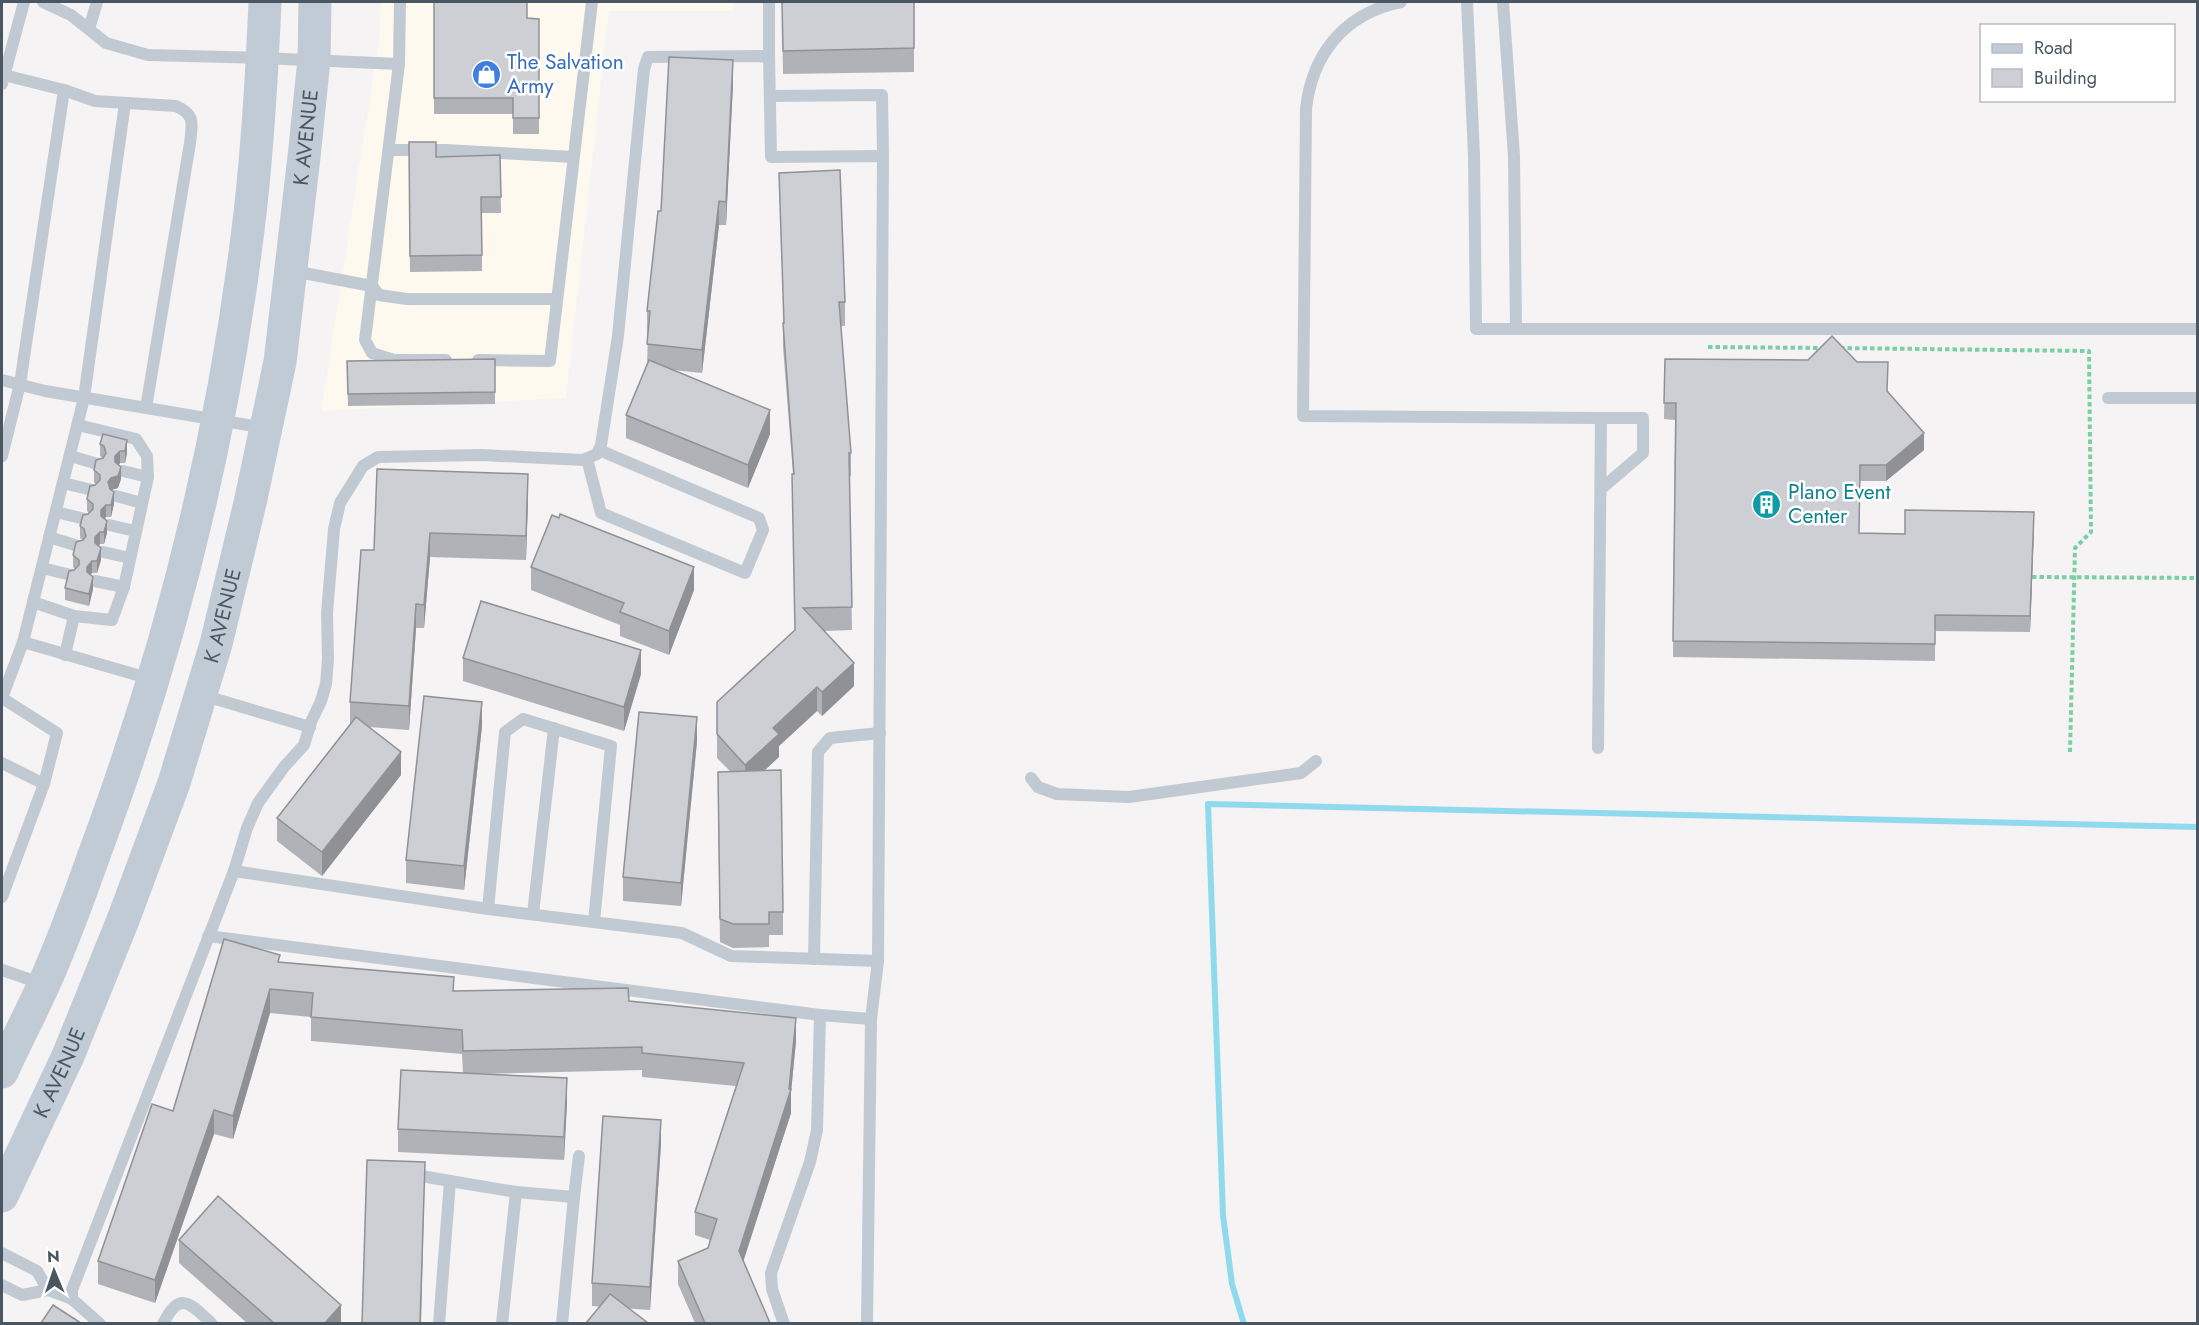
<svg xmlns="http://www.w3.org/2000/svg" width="2199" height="1325" font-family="Jost,sans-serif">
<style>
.commercial{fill:#fdf9ef}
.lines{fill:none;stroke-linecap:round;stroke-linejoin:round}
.stream{stroke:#90daee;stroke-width:6}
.path{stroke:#7ad0a6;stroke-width:4;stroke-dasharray:4.5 3;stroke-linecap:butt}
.lane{stroke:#c1cad2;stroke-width:12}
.secondary{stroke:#c1cbd6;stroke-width:33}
.wall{fill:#b0b2b7}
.shaded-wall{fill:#909195}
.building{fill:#cdcfd5;stroke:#909195;stroke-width:1.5}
.labels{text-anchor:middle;stroke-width:5;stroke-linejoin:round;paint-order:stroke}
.shop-label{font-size:21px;fill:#366cbe;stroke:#fff;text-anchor:start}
.street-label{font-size:21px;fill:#4a5661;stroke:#fff}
.culture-label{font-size:21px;fill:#0d838f;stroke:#fff;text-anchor:start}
</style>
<rect width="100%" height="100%" fill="#f5f3f3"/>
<!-- commercial -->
<path class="commercial" d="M 381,2 L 733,2 L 733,11 L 609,11 L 566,398 L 321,411 L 379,40 Z"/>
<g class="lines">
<!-- stream -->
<path class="stream" d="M 1244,1324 L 1232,1284 L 1223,1215 L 1208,804 L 2198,827"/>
<!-- path -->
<g class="path">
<path d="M 1708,347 L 1823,348"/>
<path d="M 1840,348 L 2089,351 L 2091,532 L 2075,548 L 2070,752"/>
<path d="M 2032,577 L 2198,578"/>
</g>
<!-- lane -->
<g class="lane">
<path d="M 43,2 L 71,15 L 106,43 L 148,55 L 262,58 L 399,64 L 400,2"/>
<path d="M 1401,2 C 1345,13 1312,54 1306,109 L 1303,416 L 1601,418 L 1598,748"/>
<path d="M 1467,2 L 1474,155 L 1476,329 L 2198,329"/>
<path d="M 1503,2 L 1514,156 L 1516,329"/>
<path d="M 89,29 L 97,2"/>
<path d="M 769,56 L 769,2"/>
<path d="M 399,64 L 365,340 L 372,353 L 394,360 L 446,360"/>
<path d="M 4,75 L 64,90 L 95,101 L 176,106 C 196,115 192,124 190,143 L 146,408"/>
<path d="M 2,84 L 24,2"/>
<path d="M 770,96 L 882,95 L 883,156"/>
<path d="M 125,103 L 84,398 L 23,642 L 151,679"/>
<path d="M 389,150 L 445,150 L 573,157"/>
<path d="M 293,271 L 372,286 L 379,295 L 407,299 L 557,299"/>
<path d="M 478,360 L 550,361 L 592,2"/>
<path d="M 2,380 L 45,391 L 266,428"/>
<path d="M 2108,398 L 2198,398"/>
<path d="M 2,456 L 20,384 L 64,90"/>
<path d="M 70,456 L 98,464"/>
<path d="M 587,459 L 601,513 L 745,573 L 763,530 L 759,518 L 599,450"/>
<path d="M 123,471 L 148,477"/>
<path d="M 63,483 L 92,490"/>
<path d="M 1601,489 L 1643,453 L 1643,418 L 1601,418"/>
<path d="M 116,496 L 142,503"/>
<path d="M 56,512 L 85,519"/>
<path d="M 109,525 L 135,531"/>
<path d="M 49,537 L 78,546"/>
<path d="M 103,552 L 130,558"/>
<path d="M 42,568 L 71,575"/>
<path d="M 95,581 L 124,587"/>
<path d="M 33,602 L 74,616 L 112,620 L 124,587 L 148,477 L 147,456 L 136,439 L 78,425"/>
<path d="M 65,655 L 74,616"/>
<path d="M 202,695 L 310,727"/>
<path d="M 2,698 L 57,733 L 44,784"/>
<path d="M 2,698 L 23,642"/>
<path d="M 2,763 L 44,784 L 2,897"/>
<path d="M 1031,778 L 1038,787 L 1057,794 L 1129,797 L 1301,773 L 1316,761"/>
<path d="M 234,871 L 488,909 L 682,933 L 731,956 L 878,961"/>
<path d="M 488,909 L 505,732 L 523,719 L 611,746 L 594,922"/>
<path d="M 533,914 L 554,728"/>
<path d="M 208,936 L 820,1015 L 871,1019"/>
<path d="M 814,959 L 818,752 L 830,738 L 880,733"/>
<path d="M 2,970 L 43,984"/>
<path d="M 410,1174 L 450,1181"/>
<path d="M 516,1192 L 574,1197 L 562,1324"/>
<path d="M 574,1197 L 579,1156"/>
<path d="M 2,1253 L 37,1271 L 48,1290"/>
<path d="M 2,1285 L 22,1295 L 48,1290 L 72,1299"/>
<path d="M 100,1324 L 72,1299 L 72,1290 L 234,871 L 247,828 L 258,803 L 284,767 L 304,745 L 311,722 L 321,701 L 326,684 L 328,659 L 327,613 L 334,529 L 340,503 L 363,466 L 378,457 L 481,455 L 583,460 L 597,454 L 601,445 L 618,336 L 644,69 L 648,57 L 769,56 L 771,157 L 883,156 L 878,961 L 871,1019 L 867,1324"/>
<path d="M 163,1324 C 180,1290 190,1303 212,1324"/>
<path d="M 439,1324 L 450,1181 L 516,1192 L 502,1324"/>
<path d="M 784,1324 L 772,1289 L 771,1273 L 810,1162 L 817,1130 L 820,1015"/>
</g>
<!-- secondary -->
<g class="secondary">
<path d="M 2,1072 C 15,1043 30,1015 43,986 C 67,934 85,879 105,825 C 176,628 226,421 250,213 C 258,143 262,72 265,2"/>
<path id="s1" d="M 2,1196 L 68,1056 L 123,920 L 174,783 L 216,644 L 250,503 L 280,362 L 304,157 L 314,60 L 315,2"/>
</g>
</g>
<!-- wall -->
<g class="wall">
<path d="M 434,2 L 527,18 L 539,19 L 539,134 L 513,134 L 513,114 L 434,114 Z"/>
<path d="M 782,2 L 914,2 L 914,72 L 783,74 Z"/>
<path d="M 733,84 L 726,225 L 719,225 L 702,373 L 672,370 L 770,434 L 748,488 L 626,438 L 626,415 L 647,365 L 648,334 L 647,334 L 647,311 L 661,211 Z"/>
<path d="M 409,142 L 436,157 L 500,155 L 501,213 L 482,213 L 482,271 L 410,272 Z"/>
<path d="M 779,173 L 845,302 L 845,326 L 841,326 L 851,453 L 851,476 L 849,477 L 852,630 L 824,631 L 854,686 L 822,716 L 817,711 L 779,746 L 779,757 L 764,771 L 783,912 L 783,935 L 769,935 L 769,947 L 733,948 L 720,942 L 718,795 L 730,771 L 717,758 L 717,702 L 795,630 L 793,474 L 783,347 L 783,323 L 784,323 Z"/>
<path d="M 495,359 L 495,404 L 348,406 L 347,361 Z"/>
<path d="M 1665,359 L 1857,362 L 1888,391 L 1924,450 L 1886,481 L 1860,481 L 1859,533 L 1905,534 L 2034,528 L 2030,632 L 1935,631 L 1935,661 L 1673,657 L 1675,420 L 1664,419 Z"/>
<path d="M 103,434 L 127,453 L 125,463 L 120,463 L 119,465 L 121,479 L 118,488 L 111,490 L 114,504 L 111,517 L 106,517 L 105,519 L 107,533 L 104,544 L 100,544 L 99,546 L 101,560 L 97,573 L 92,573 L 91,575 L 93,589 L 89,606 L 65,600 L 65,588 L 75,569 L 73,567 L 73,555 L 83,540 L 80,538 L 80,526 L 89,513 L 87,511 L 87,499 L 96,484 L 94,482 L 94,470 L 103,458 L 100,456 L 100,444 Z"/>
<path d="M 528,497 L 526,560 L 430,557 L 424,628 L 416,628 L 409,730 L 369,727 L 401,775 L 322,876 L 277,841 L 277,818 L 350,724 L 350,702 L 374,550 Z"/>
<path d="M 531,567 L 694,590 L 669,655 L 620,636 L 620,625 L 531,590 Z"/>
<path d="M 463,658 L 641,674 L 624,731 L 463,681 Z"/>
<path d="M 482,726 L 464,890 L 406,883 L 406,860 Z"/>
<path d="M 697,741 L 681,906 L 623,901 L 623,877 Z"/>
<path d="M 280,962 L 454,991 L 629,1001 L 796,1041 L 791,1092 L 791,1113 L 743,1261 L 770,1323 L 695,1323 L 678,1284 L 678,1261 L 708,1248 L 710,1240 L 695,1235 L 695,1212 L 736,1086 L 642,1077 L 642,1070 L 476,1074 L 567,1102 L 564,1160 L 398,1152 L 398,1129 L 463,1073 L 462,1054 L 311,1041 L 311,1017 L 270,1013 L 233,1139 L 214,1134 L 155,1303 L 98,1284 L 98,1261 L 173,1111 Z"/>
<path d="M 661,1144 L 650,1310 L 592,1306 L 592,1283 Z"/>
<path d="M 179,1240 L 341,1323 L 247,1323 L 179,1263 Z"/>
</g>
<!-- shaded-wall -->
<g class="shaded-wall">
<path d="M 733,60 L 733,84 L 726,225 L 726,202 Z"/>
<path d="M 719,201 L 719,225 L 702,373 L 702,350 Z"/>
<path d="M 770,410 L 770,434 L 748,488 L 748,465 Z"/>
<path d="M 1924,433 L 1924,450 L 1886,481 L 1886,465 Z"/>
<path d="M 127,440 L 127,453 L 125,463 L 125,451 Z"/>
<path d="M 120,451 L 120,463 L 115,469 L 115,456 Z"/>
<path d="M 121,467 L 121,479 L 118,488 L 111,490 L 108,494 L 108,482 L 111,478 Z"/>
<path d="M 528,474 L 528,497 L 526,560 L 526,536 Z"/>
<path d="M 114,492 L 114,504 L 111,517 L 111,505 Z"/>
<path d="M 106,505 L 106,517 L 101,523 L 101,510 Z"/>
<path d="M 2034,512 L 2034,528 L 2030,632 L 2030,616 Z"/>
<path d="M 107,521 L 107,533 L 104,544 L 104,532 Z"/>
<path d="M 100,532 L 100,544 L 95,550 L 95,537 Z"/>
<path d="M 430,533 L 430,557 L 424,628 L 424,605 Z"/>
<path d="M 101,548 L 101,560 L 97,573 L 97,561 Z"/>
<path d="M 92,561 L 92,573 L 87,579 L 87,567 Z"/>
<path d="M 694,567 L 694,590 L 669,655 L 669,631 Z"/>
<path d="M 93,577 L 93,589 L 89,606 L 89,594 Z"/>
<path d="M 416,604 L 416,628 L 409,730 L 409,706 Z"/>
<path d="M 641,650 L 641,674 L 624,731 L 624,707 Z"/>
<path d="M 854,663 L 854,686 L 822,716 L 822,692 Z"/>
<path d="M 817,687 L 817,711 L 779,746 L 779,757 L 745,788 L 745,765 L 773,728 Z"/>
<path d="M 482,702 L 482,726 L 464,890 L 464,866 Z"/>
<path d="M 697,717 L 697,741 L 681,906 L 681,883 Z"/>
<path d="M 401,752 L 401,775 L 322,876 L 322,852 Z"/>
<path d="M 270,989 L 270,1013 L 233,1139 L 233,1116 Z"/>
<path d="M 796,1018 L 796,1041 L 791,1092 L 791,1113 L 739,1275 L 739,1251 L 789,1089 Z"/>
<path d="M 567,1078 L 567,1102 L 564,1160 L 564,1137 Z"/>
<path d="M 214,1110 L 214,1134 L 155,1303 L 155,1280 Z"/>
<path d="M 661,1120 L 661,1144 L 650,1310 L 650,1287 Z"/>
<path d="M 425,1162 L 421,1323 L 420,1323 Z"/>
<path d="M 341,1305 L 341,1323 L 325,1323 Z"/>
</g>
<!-- building -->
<g class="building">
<path d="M 434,2 L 527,2 L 527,18 L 539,19 L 539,118 L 513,118 L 513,98 L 434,98 Z"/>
<path d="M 782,2 L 914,2 L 914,48 L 783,51 Z"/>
<path d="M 669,57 L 733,60 L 726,202 L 719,201 L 702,350 L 647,344 L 650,311 L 647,311 L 658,211 L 661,211 Z"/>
<path d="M 409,142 L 436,142 L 436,157 L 500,155 L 501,197 L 481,197 L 482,255 L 410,256 Z"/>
<path d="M 840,170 L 845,302 L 839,302 L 851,453 L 849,453 L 852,607 L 803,608 L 854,663 L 822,692 L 817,687 L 773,728 L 779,734 L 745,765 L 717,734 L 717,702 L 795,630 L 792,474 L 794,474 L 783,323 L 784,323 L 779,173 Z"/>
<path d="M 1832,336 L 1857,362 L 1888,362 L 1887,391 L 1924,433 L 1886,465 L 1860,465 L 1859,533 L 1905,534 L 1905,510 L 2034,512 L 2030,616 L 1935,615 L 1935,644 L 1673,641 L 1676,403 L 1664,403 L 1665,359 L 1808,360 Z"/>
<path d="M 495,359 L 495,392 L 348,394 L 347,361 Z"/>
<path d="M 649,360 L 770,410 L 748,465 L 626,415 Z"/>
<path d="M 103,434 L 127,440 L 125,451 L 120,451 L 115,456 L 115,462 L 121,467 L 118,476 L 111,478 L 108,482 L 110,489 L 114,492 L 111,505 L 106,505 L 101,510 L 101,516 L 107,521 L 104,532 L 100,532 L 95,537 L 95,543 L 101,548 L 97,561 L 92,561 L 87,567 L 87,572 L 93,577 L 89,594 L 65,588 L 69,571 L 74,570 L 79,565 L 79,560 L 73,555 L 76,542 L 83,540 L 86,536 L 84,529 L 80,526 L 83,515 L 88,514 L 93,509 L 93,504 L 87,499 L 90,486 L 95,485 L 100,480 L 100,475 L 94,470 L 96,460 L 103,458 L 106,453 L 104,446 L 100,444 Z"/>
<path d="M 377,469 L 528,474 L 526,536 L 430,533 L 424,605 L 416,604 L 409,706 L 350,702 L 361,550 L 374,550 Z"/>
<path d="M 560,514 L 694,567 L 669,631 L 620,612 L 624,603 L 531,567 L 552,515 L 559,518 Z"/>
<path d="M 481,601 L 641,650 L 624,707 L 463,658 Z"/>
<path d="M 424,696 L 482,702 L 464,866 L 406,860 Z"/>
<path d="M 639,712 L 697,717 L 681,883 L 623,877 Z"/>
<path d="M 356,717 L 401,752 L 322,852 L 277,818 Z"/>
<path d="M 781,770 L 783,912 L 769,912 L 769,924 L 733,924 L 720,919 L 718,772 Z"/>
<path d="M 224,939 L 280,955 L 278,962 L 454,977 L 453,991 L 628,988 L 629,1001 L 796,1018 L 789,1089 L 791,1089 L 739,1251 L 770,1323 L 705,1323 L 678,1261 L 708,1248 L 717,1219 L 695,1212 L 744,1063 L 642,1053 L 642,1047 L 463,1051 L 462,1030 L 311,1017 L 313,993 L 270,989 L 233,1116 L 214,1110 L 155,1280 L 98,1261 L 152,1104 L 173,1111 Z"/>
<path d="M 401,1070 L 567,1078 L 564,1137 L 398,1129 Z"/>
<path d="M 603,1116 L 661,1120 L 650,1287 L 592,1283 Z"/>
<path d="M 367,1160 L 425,1162 L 420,1323 L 362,1323 Z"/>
<path d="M 218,1196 L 341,1305 L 325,1323 L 274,1323 L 179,1240 Z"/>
<path d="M 610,1294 L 648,1323 L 586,1323 Z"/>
<path d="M 53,1305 L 81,1323 L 41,1323 Z"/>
</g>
<!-- icons -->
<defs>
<symbol id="shop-disc" viewBox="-11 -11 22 22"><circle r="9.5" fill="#3f7fe0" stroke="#fff"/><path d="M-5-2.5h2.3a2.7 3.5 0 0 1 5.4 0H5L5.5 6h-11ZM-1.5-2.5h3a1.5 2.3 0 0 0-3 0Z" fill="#fff"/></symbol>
<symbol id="building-disc" viewBox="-11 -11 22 22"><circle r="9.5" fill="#0f9aa8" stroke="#fff"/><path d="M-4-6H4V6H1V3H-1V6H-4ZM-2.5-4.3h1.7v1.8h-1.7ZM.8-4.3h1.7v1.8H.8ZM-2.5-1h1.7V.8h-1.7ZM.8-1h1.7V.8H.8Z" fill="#fff"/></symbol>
</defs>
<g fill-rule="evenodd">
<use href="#shop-disc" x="470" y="58" width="33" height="33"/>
<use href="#building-disc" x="1750" y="488" width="33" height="33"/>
</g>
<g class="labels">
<!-- shop labels -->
<g class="shop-label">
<text x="507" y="69">The Salvation<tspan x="507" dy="24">Army</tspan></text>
</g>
<!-- street labels -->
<g class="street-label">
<text dy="7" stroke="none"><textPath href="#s1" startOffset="1108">K AVENUE</textPath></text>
<text dy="7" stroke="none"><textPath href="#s1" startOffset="622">K AVENUE</textPath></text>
<text dy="7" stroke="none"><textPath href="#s1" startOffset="136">K AVENUE</textPath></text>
</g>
<!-- culture labels -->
<g class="culture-label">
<text x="1788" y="499">Plano Event<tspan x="1788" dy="24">Center</tspan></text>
</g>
</g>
<!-- border -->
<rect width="2199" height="1325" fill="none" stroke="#4a5661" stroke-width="6"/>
<!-- legend -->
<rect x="1980" y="24" width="195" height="78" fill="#ffffff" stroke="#b7bbc0" stroke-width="1.5"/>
<rect x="1992" y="44" width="30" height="9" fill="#c1cbd6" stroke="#b7bbc0" stroke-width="1.5"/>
<text x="2034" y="54" font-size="18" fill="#4a5661">Road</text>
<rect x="1992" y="69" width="30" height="18" fill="#cdcfd5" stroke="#b7bbc0" stroke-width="1.5"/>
<text x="2034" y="84" font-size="18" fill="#4a5661">Building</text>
<!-- north arrow -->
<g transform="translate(54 1271) rotate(358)" stroke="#ffffff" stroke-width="4.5" paint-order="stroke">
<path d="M0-4.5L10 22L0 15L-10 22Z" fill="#4a5661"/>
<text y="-9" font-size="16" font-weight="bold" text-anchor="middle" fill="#4a5661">N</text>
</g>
</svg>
